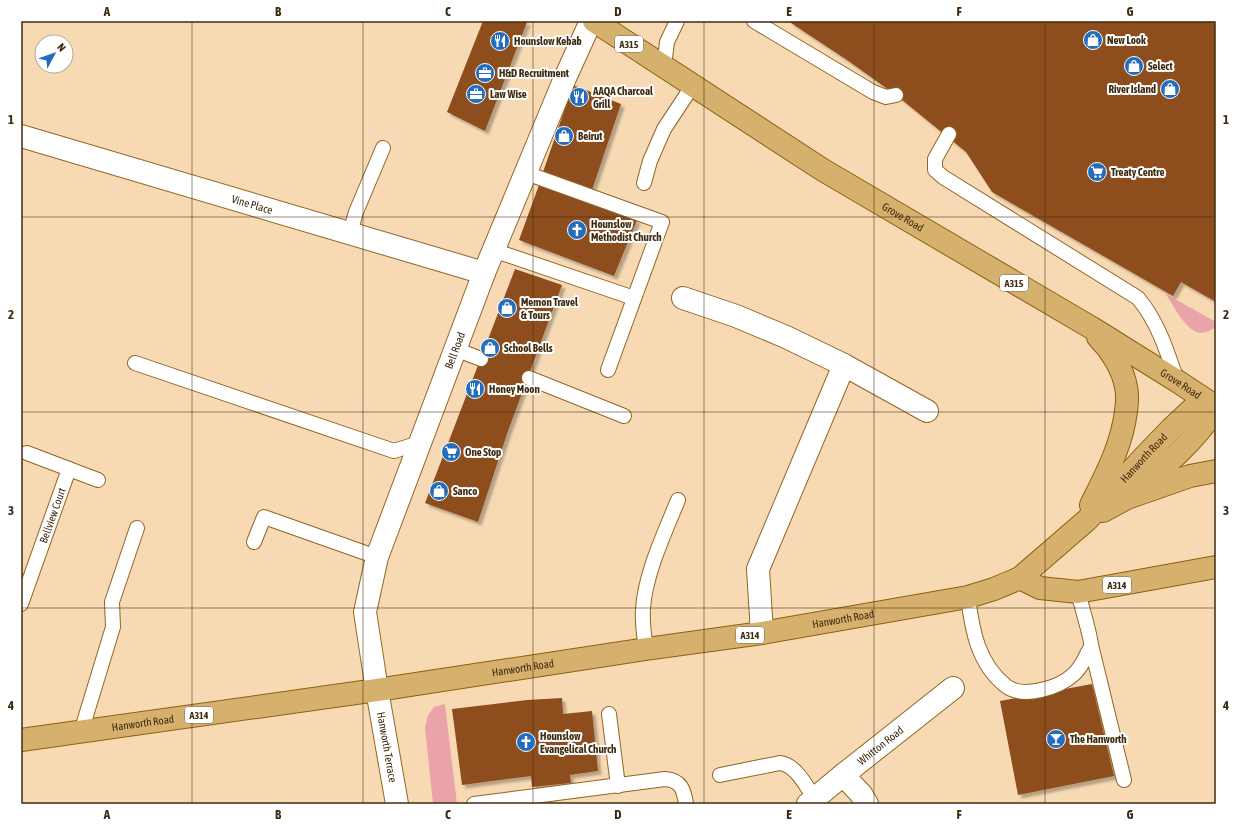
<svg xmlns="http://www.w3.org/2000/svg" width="1237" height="825" font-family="'Asap Condensed',sans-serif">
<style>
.green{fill:#e9a3a9}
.building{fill:#8d4d1e;filter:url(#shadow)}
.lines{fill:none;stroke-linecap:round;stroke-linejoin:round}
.lane-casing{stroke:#926522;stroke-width:16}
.street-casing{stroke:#926522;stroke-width:24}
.secondary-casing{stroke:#926522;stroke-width:24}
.primary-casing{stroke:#8f600d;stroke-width:24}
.lane{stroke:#fff;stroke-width:14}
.street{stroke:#fff;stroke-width:22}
.secondary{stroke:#fff;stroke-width:22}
.primary{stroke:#d6b16d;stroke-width:22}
.grid{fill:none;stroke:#3e2b10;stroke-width:1;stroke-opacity:0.55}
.labels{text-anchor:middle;stroke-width:4;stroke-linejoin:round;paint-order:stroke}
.shield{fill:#fff;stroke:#786b58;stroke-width:1}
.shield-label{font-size:10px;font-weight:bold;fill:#3e2b10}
.poi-label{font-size:11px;font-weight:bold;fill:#3e2b10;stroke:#fff;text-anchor:start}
.street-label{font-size:11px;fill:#3e2b10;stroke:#fff}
.neatline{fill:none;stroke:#3e2b10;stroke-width:1.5}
.grid-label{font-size:13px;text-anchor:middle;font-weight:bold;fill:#3e2b10}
</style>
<defs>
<filter id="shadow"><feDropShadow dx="3.5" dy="3.5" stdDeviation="1" flood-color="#0004"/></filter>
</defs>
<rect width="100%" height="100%" fill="#f7dab4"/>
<!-- green -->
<g class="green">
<path d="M 1166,294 L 1216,322 L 1216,327 C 1211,330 1206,333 1201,333 C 1186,332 1173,305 1166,294 Z"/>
<path d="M 445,704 L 457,804 L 433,804 L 425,728 L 428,715 L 434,707 Z"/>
</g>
<!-- building -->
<g class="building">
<path d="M 483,21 L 524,21 L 527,22 L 485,131 L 447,112 Z"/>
<path d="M 788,21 L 1216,21 L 1216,302 L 1181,282 L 1173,296 L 992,192 L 966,152 L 896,95 L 847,60 Z"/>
<path d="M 573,85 L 621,104 L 591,193 L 542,175 Z"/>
<path d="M 539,185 L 637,220 L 614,276 L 519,240 Z"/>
<path d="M 515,269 L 562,285 L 508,431 L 478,522 L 425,503 Z"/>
<path d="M 1092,684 L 1114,776 L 1018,795 L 1000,701 Z"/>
<path d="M 562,698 L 563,714 L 592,711 L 598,771 L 570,775 L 571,783 L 532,787 L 531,776 L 462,785 L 452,709 L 527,700 Z"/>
</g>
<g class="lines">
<defs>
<g id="lane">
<path d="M 754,21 L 873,92 L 886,97 L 896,95"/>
<path d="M 664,66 L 667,42 L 677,21"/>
<path d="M 949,134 L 935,159 L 935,170 L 943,177 L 1138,298 C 1158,322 1167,351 1177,381"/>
<path d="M 526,173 L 662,222 L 608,370"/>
<path d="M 644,183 L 650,161 L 664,129 L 693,85"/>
<path d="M 350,233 L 356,212 L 383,148"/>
<path d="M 493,250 L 634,298"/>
<path d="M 455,349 L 481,359"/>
<path d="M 135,363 L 394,451 L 419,443"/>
<path d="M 529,378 L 624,416"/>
<path d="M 69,469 L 98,480"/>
<path d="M 254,542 L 264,517 L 377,557"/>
<path d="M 968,597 C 972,630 978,664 1006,686 C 1023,699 1059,688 1074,674 C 1079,669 1084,661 1087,654 C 1088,652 1091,648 1091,646 C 1092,640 1080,601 1078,592"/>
<path id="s1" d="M 21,604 L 69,469 L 27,453"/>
<path d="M 1091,645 L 1124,780"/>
<path d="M 646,649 C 644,636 642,622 643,609 C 645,574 665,532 678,500"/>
<path d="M 609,714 L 618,786"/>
<path d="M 81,732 L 113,627 L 112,602 L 137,528"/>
<path d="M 720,775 L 780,763 C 796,765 806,786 815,799"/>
<path d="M 474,804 L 665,779 C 681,780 684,790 686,804"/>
</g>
<g id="street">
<path id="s2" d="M 21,136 L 484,273"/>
<path d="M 683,298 L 736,316 L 786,337 L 844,365"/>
<path d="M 762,633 L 758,569 L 844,365 L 927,411"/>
<path id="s3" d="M 377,690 L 365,612 L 377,557 L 484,273 L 565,78 L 591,21"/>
<path d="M 843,775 L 861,794 L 867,804"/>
<path id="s4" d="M 808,804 L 843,775 L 953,688"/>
</g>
<g id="secondary">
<path id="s5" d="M 377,690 L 397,804"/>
</g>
<g id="primary">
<path id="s6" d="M 594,21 L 823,170 L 1092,328 L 1177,381 L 1215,406"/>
<path d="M 1137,489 C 1167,465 1194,441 1216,409"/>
<path d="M 1091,505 C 1106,475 1122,445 1126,411 C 1127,404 1128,395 1126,387 C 1123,369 1111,350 1098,337"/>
<path d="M 1103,511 L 1127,498 L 1190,476 L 1216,471"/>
<path d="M 1020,578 L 1040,588 L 1078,592 L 1216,567"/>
<path id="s7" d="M 21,740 L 377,690 L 646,649 L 762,633 L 968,597 L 994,589 L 1020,578 L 1087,520 L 1144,457 L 1171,429 L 1203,399"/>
</g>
</defs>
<!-- lane casing -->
<use href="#lane" class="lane-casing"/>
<!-- street casing -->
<use href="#street" class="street-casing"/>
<!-- secondary casing -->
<use href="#secondary" class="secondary-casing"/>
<!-- primary casing -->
<use href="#primary" class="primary-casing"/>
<!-- lane -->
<use href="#lane" class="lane"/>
<!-- street -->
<use href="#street" class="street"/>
<!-- secondary -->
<use href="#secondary" class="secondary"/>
<!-- primary -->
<use href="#primary" class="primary"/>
</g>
<!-- grid -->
<path class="grid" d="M 192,21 L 192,804M 363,21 L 363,804M 533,21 L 533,804M 704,21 L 704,804M 874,21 L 874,804M 1045,21 L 1045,804M 21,217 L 1216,217M 21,412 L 1216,412M 21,608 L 1216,608"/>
<!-- icons -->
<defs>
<symbol id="shop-disc" viewBox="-11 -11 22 22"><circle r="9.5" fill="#236dbd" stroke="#fff"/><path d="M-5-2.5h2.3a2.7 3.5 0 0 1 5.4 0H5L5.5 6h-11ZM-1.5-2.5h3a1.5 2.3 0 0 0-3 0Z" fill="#fff"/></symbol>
<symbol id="restaurant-disc" viewBox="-11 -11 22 22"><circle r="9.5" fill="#236dbd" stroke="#fff"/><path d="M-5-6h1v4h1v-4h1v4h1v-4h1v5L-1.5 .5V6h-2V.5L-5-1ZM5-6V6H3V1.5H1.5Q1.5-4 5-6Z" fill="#fff"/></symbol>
<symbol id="office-disc" viewBox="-11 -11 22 22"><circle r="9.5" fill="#236dbd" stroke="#fff"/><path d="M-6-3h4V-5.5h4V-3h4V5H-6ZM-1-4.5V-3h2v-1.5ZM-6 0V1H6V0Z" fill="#fff"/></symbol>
<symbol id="supermarket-disc" viewBox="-11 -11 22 22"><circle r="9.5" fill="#236dbd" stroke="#fff"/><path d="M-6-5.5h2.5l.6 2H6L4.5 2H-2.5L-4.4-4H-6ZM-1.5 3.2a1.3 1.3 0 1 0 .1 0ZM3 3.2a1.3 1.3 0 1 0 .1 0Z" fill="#fff"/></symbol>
<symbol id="church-disc" viewBox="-11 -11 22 22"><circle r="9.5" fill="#236dbd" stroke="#fff"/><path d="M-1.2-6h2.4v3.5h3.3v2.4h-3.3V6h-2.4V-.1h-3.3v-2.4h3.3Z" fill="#fff"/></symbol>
<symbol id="bar-disc" viewBox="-11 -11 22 22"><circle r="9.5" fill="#236dbd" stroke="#fff"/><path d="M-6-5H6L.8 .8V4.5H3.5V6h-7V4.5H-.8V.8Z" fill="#fff"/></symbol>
</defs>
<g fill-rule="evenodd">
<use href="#shop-disc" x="1082" y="29" width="22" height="22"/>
<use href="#restaurant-disc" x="489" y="30" width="22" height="22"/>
<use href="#shop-disc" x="1123" y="55" width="22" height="22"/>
<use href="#office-disc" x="474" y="62" width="22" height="22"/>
<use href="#shop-disc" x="1159" y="78" width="22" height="22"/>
<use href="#office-disc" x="465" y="83" width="22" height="22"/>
<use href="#restaurant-disc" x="568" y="86" width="22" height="22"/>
<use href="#shop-disc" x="553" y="125" width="22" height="22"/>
<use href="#supermarket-disc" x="1086" y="161" width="22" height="22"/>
<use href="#church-disc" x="566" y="219" width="22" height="22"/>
<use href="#shop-disc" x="496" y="297" width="22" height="22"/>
<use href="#shop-disc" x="479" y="337" width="22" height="22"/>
<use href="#restaurant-disc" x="464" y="378" width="22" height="22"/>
<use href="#supermarket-disc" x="440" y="441" width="22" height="22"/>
<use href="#shop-disc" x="428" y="480" width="22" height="22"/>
<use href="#bar-disc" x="1045" y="728" width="22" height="22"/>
<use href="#church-disc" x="515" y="731" width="22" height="22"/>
</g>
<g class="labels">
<!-- shield labels -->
<g class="shield">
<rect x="615" y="36" width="28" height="16" rx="3"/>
<rect x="1000" y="275" width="28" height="16" rx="3"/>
<rect x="1103" y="577" width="28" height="16" rx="3"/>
<rect x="736" y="627" width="28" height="16" rx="3"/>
<rect x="185" y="707" width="28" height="16" rx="3"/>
</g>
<g class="shield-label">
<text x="629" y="48">A315</text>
<text x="1014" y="287">A315</text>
<text x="1117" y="589">A314</text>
<text x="750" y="639">A314</text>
<text x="199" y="719">A314</text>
</g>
<!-- poi labels -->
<g class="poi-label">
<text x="1107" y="44">New Look</text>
<text x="514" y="45">Hounslow Kebab</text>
<text x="1148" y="70">Select</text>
<text x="499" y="77">H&amp;D Recruitment</text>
<text x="1156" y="93" text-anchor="end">River Island</text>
<text x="593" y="95">AAQA Charcoal<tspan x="593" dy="13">Grill</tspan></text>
<text x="490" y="98">Law Wise</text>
<text x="578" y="140">Beirut</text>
<text x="1111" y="176">Treaty Centre</text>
<text x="591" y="228">Hounslow<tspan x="591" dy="13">Methodist Church</tspan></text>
<text x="521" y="306">Memon Travel<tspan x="521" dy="13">&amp; Tours</tspan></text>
<text x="504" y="352">School Bells</text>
<text x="489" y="393">Honey Moon</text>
<text x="465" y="456">One Stop</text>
<text x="453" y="495">Sanco</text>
<text x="540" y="740">Hounslow<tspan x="540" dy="13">Evangelical Church</tspan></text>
<text x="1070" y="743">The Hanworth</text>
</g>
<!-- street labels -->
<g class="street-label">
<text dy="4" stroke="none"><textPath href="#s2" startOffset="241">Vine Place</textPath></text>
<text dy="4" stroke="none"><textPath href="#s6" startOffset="366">Grove Road</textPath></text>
<text dy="4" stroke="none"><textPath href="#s3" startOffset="356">Bell Road</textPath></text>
<text dy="4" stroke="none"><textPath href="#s6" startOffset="690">Grove Road</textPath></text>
<text dy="4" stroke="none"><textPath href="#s7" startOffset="1186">Hanworth Road</textPath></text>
<text dy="4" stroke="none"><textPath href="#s1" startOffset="94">Bellview Court</textPath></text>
<text dy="4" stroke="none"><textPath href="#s7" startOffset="831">Hanworth Road</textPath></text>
<text dy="4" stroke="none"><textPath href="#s7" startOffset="507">Hanworth Road</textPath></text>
<text dy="4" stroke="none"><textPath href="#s7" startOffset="123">Hanworth Road</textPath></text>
<text dy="4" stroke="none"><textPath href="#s4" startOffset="93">Whitton Road</textPath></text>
<text dy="4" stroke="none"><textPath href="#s5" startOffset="58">Hanworth Terrace</textPath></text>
</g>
</g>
<!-- border -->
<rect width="1237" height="825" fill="none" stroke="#ffffff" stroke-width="44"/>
<!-- north arrow -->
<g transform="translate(54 54) rotate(49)"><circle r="19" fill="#ffffff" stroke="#b2aa9f"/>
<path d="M0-3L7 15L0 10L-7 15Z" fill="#236dbd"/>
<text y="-6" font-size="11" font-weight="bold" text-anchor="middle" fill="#3e2b10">N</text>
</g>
<rect x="22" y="22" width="1193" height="781" class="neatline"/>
<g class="grid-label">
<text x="107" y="16">A</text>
<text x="278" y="16">B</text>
<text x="448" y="16">C</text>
<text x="618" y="16">D</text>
<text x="789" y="16">E</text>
<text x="959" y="16">F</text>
<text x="1130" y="16">G</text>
<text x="11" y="124">1</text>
<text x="1226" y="124">1</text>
<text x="11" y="319">2</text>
<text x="1226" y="319">2</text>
<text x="11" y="515">3</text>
<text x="1226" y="515">3</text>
<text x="11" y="710">4</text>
<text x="1226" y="710">4</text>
<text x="107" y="819">A</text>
<text x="278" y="819">B</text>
<text x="448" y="819">C</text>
<text x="618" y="819">D</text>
<text x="789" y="819">E</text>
<text x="959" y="819">F</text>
<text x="1130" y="819">G</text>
</g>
</svg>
